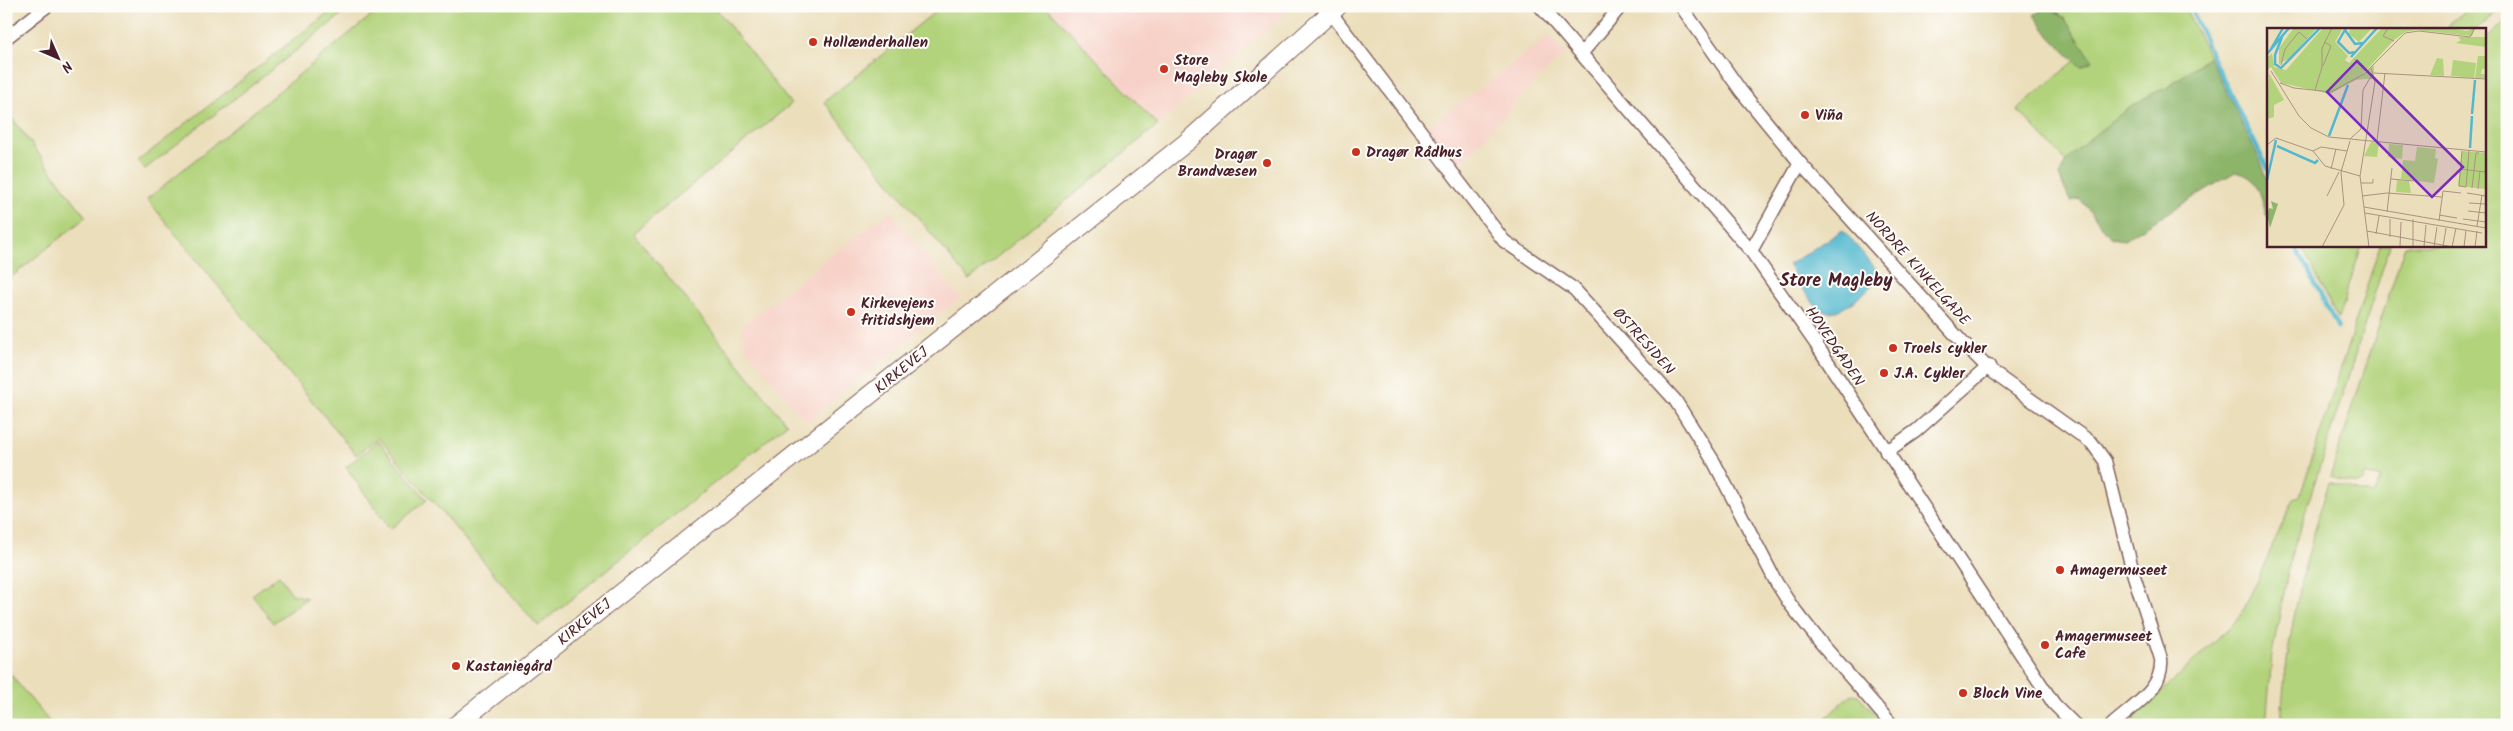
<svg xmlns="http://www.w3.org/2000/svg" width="2513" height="731" font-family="Kalam,sans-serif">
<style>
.built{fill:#f7d1c7}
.green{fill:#b2d37b;stroke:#7e7953}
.forest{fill:#8db56b;stroke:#6c6a4b}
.water{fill:#51b8cf;stroke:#4e6c7d}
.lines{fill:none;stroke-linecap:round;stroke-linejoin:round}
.stream{stroke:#51b8cf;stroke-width:4}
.minor-casing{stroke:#82625d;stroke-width:15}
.secondary-casing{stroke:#82625d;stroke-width:20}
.minor{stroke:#fff;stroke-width:12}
.secondary{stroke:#fff;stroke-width:18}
.poi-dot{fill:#c8321e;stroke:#fdfcf7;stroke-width:2}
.labels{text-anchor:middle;stroke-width:4;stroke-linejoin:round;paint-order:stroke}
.poi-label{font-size:15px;font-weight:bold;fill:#4a1f2b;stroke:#fdfcf7;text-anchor:start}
.street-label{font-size:15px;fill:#4a1f2b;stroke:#fdfcf7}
.quarter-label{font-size:18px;font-weight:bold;fill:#4a1f2b;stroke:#fdfcf7}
.inset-river{fill:none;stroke:#51b8cf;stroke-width:2.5}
.inset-road{fill:none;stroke:#ab9281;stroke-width:1}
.view{fill:#7b2cbf;fill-opacity:0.15;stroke:#7b2cbf;stroke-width:2.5}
.inset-edge{fill:none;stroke:#4a1f2b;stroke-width:2.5}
</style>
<rect width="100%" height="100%" fill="#fdfcf7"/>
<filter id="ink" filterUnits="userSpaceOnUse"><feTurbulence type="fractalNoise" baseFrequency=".02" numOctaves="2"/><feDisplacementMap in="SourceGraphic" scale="10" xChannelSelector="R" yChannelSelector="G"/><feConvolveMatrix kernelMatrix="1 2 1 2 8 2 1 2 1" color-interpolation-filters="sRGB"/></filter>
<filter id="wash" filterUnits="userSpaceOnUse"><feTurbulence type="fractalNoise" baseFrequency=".0096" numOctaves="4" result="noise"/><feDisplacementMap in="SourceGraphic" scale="20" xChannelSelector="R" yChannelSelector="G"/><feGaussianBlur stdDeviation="1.12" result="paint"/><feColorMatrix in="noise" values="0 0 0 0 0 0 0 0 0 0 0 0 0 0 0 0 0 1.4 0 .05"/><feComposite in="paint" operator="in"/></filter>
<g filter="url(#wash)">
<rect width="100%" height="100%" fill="#ebdebb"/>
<!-- built -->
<g class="built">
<path d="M 1046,6 L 1282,6 L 1287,13 L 1158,125 Z"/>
<path d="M 1550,36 L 1565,54 L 1537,79 L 1456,168 L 1427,127 Z"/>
<path d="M 889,211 L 960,298 L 806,422 L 743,343 L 742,326 Z"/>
</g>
<!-- green -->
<g class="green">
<path d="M 333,6 L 353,6 L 145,169 L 138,161 L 334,8 Z"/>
<path d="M 383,6 L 714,6 L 791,104 L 633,233 L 787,424 L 538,626 L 379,438 L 356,455 L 147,199 Z"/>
<path d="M 942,6 L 1046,6 L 1158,125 L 969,280 L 824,102 Z"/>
<path d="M 2052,6 L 2184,6 L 2209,56 L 2167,88 L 2152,94 L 2126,110 L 2082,145 L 2066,161 L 2017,109 L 2076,60 L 2073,33 L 2064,18 Z"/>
<path d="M 2474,6 L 2503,6 L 2478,29 L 2448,29 L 2450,22 Z"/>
<path d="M 2507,20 L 2507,720 L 2435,725 L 2281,725 C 2285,641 2304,562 2329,482 L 2373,495 L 2381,479 L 2366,474 L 2363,481 L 2356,484 L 2330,477 L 2405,245 L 2484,245 L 2484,41 Z"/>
<path d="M 6,110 L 86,217 L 10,278 L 6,273 Z"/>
<path d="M 2301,245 L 2362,245 L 2338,319 Z"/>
<path d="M 2380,245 L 2390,245 L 2291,557 L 2272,654 L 2266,725 L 2127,725 L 2241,616 L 2294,498 L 2300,496 Z"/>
<path d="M 378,441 L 427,500 L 390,529 L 346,467 Z"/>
<path d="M 279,575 L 292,594 L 307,598 L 273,623 L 252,595 Z"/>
<path d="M 6,669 L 52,725 L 6,725 Z"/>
<path d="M 1852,694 L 1858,695 L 1885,725 L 1818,725 Z"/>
</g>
<!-- forest -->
<g class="forest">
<path d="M 2043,9 L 2053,9 L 2064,18 L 2093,61 L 2081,67 L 2051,38 L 2034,15 Z"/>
<path d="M 2209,56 L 2261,162 L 2268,182 L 2268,217 L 2266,216 C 2260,195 2260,176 2235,172 L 2124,240 L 2111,238 L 2080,199 L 2070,201 L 2059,176 L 2066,161 L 2082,145 L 2126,110 L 2152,94 L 2167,88 Z"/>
</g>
<!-- water -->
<path class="water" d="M 1843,230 L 1882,276 C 1867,289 1836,326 1816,306 C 1805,295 1797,278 1788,265 Z"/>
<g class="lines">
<!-- stream -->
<g class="stream">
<path d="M 2190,6 L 2217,67 L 2268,169"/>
<path d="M 2295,245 L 2338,328"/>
</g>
</g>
</g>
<g filter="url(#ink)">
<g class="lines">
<defs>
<g id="minor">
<path d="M 1540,6 L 1751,251 L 1816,344 L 2054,704 L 2075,725"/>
<path d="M 1681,6 L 1741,91 L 1800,163 L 1962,342 L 1992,372 L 2092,443 L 2105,461 L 2134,576 L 2161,659 C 2164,689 2133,706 2112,725"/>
<path d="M 1331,13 L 1504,241 L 1574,289 L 1675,400 L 1714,462 L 1776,582 L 1790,604 L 1821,643 L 1892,725"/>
<path d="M 6,38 L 47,6"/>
<path d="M 1582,53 L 1621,6"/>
<path d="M 1751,251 L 1800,163"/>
<path d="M 1886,452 L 1916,431 L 1989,366"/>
</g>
<path id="secondary" d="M 456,725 L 1188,141 L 1338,6"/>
</defs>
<!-- minor casing -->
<use href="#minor" class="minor-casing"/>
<!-- secondary casing -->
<use href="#secondary" class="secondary-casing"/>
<!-- minor -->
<use href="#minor" class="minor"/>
<!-- secondary -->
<use href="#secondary" class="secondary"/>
</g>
</g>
<!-- markers -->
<g class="poi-dot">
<circle cx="813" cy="42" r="5"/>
<circle cx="1164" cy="69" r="5"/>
<circle cx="1805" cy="115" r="5"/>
<circle cx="1356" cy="152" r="5"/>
<circle cx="1267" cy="163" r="5"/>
<circle cx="851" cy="312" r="5"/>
<circle cx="1893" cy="348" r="5"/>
<circle cx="1884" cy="373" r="5"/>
<circle cx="2060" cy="570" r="5"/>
<circle cx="2045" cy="645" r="5"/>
<circle cx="456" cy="666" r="5"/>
<circle cx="1963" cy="693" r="5"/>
</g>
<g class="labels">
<!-- poi labels -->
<g class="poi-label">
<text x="823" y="47">Hollænderhallen</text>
<text x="1174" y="65">Store<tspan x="1174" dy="17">Magleby Skole</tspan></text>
<text x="1815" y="120">Viña</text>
<text x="1366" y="157">Dragør Rådhus</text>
<text x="1257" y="159" text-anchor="end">Dragør<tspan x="1257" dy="17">Brandvæsen</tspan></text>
<text x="861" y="308">Kirkevejens<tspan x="861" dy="17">fritidshjem</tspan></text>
<text x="1903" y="353">Troels cykler</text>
<text x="1894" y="378">J.A. Cykler</text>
<text x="2070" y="575">Amagermuseet</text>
<text x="2055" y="641">Amagermuseet<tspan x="2055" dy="17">Cafe</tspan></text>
<text x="466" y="671">Kastaniegård</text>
<text x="1973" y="698">Bloch Vine</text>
</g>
<!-- street labels -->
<g class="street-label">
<text transform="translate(1918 268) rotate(48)" y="5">NORDRE KINKELGADE</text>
<text transform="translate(1644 341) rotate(48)" y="5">ØSTRESIDEN</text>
<text transform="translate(1835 346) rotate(56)" y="5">HOVEDGADEN</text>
<text transform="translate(901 370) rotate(-39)" y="5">KIRKEVEJ</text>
<text transform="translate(584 622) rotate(-39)" y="5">KIRKEVEJ</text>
</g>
<!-- quarter labels -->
<g class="quarter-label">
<text x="1836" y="286">Store Magleby</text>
</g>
</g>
<!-- overview -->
<g transform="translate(2267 28)">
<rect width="219" height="219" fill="#ebdebb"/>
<path d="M 50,0 L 23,30 L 12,36 L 12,20 L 26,1 ZM 56,0 L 76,0 L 68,14 L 81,28 L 78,32 L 82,35 L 115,0 L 197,0 L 188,1 L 200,3 L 208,0 L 205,8 L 149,2 L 138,4 L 127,12 L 92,50 L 107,37 L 107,50 L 89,52 L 63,66 L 14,55 L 4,39 L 0,42 L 0,30 L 5,25 L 7,39 L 19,42 ZM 83,0 L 105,0 L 92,14 L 82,6 ZM 191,9 L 219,9 L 219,19 L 189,15 L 194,12 ZM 211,28 L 219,28 L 219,41 L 215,41 L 214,46 L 219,46 L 219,50 L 208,50 ZM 170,30 L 176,31 L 177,48 L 163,47 ZM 186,32 L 209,35 L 207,50 L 184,48 ZM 2,45 L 17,72 L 7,77 L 7,89 L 0,91 ZM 104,114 L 112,115 L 110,129 L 97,128 ZM 122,116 L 136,117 L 135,131 L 121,129 ZM 150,119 L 169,121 L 168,130 L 171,131 L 167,155 L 134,151 L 136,132 L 148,133 ZM 195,123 L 219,125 L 219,161 L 191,158 ZM 130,152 L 142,153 L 144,165 L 129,164 Z" fill="#b2d37b"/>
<path d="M 4,173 L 11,176 L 3,200 L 0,186 L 2,180 L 6,181 Z" fill="#8db56b"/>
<path class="inset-river" d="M 79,0 L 71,14 L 82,25 L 89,24M 78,2 L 88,16 L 96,15M 15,9 L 8,27 L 8,36 L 14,40 L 53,0M 4,21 L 16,0M 0,26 L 22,0M 84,29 L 110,0M 205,86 L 208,52M 62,108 L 81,57M 10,118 L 48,135 L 51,132M 203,120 L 205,88M 0,152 L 9,112"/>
<path class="inset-road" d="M 121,0 L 116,8 L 127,13M 87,31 L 101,43M 14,37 L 18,21 L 32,4 L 40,11M 56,38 L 64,18 L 57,14M 4,43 L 32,88 L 44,100 L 62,109 L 219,124M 107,45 L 219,51M 13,55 L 27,60 L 64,64 L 97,46 L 138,5 L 152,3 L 203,9 L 208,0M 48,62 L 55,39 L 55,20 L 65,0M 83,111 L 94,101 L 96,62 L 103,50 L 108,50M 110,113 L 118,45M 0,117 L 9,110 L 46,123M 46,123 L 58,138 L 93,148M 46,123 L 54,119 L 80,123M 195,123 L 192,158 L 199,159M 64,141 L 69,121M 193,141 L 219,144M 74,144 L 83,113M 124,151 L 147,153M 94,155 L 106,155 L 106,151M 199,159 L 202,123M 205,160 L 209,125 L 212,125M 211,161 L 213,143M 200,165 L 219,168M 60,168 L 72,144M 95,168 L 120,165 L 175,169M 202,175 L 219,176M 97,179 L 219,200M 201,183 L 219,185M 120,184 L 125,140M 98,185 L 215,205M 172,187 L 190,190M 123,191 L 123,209M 146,191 L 146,219M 196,191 L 219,194M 172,193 L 176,163 L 194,165M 210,198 L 215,167M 100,203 L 186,219M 109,206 L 112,188M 55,219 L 77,177 L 74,144M 102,219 L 93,148 L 108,54 L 104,40M 133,219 L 134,194M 157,219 L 159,197M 167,219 L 170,199M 176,219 L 179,200M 185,219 L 189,200M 197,219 L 199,202M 208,219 L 210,203"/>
<path class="view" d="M 90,33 L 196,139 L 165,169 L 60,64 Z"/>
<rect width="219" height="219" class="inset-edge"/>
</g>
<!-- margin -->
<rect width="2513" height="731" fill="none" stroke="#fdfcf7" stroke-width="25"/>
<!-- north arrow -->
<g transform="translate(58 58) rotate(135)" stroke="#fdfcf7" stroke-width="4" paint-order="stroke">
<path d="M0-4L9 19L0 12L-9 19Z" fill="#4a1f2b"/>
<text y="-8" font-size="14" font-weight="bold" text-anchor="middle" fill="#4a1f2b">N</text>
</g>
</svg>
